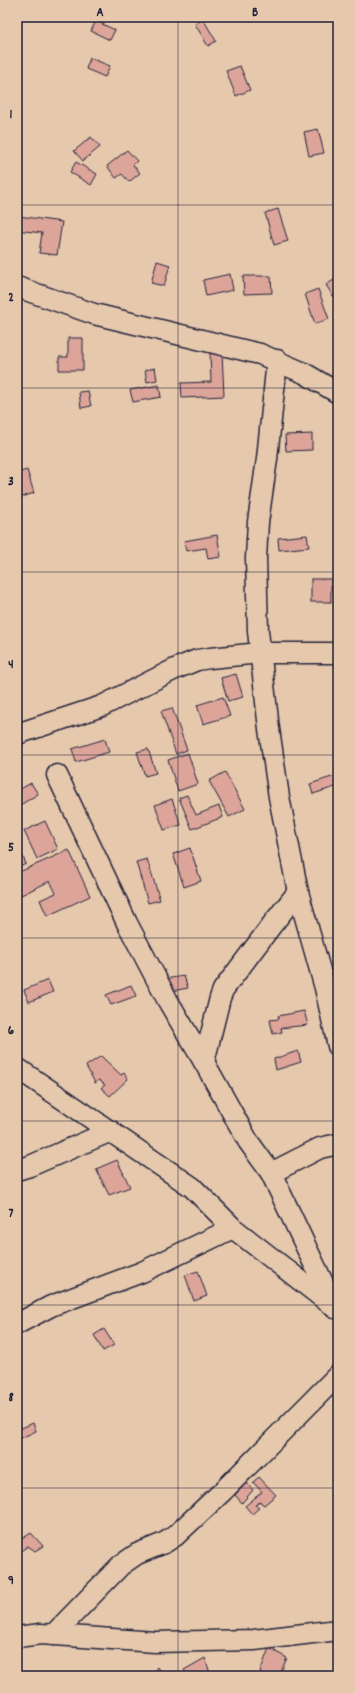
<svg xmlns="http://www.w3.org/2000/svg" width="355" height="1693" font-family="Dekko,sans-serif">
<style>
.building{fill:#dda49a;stroke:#22223b}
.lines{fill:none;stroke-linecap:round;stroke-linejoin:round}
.street-casing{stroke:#22223b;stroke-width:23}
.street{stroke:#e6c9ad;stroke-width:20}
.grid{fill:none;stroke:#22223b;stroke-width:1;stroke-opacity:0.55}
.neatline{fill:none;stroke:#22223b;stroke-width:1.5}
.grid-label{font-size:13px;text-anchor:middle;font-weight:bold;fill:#22223b}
</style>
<rect width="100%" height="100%" fill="#e6c9ad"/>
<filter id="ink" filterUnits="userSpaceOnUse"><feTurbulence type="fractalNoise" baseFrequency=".025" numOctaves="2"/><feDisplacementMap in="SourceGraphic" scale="8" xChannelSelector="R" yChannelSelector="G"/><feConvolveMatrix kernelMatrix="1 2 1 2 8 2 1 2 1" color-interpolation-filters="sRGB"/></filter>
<g filter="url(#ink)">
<!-- building -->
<g class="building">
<path d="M 203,19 L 216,41 L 208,46 L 195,24 Z"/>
<path d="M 96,21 L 115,30 L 110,40 L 91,31 Z"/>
<path d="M 90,58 L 110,66 L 105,77 L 86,69 Z"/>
<path d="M 240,66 L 250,90 L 236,96 L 226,71 Z"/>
<path d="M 318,129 L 324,153 L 309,156 L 304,132 Z"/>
<path d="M 91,137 L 100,147 L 83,161 L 74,151 Z"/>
<path d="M 127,150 L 137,161 L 133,165 L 140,173 L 129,182 L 122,174 L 116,178 L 107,166 Z"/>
<path d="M 76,162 L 97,174 L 91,185 L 70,172 Z"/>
<path d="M 278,209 L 288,241 L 274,245 L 265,213 Z"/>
<path d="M 18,216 L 62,222 L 57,255 L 39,253 L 42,233 L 17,230 Z"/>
<path d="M 157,261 L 170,265 L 164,286 L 151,283 Z"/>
<path d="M 230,274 L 233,290 L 206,296 L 203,280 Z"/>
<path d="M 243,276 L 271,276 L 272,293 L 244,294 Z"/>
<path d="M 337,278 L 338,280 L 338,304 L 326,285 Z"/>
<path d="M 318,289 L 329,319 L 315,324 L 305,294 Z"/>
<path d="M 68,338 L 83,338 L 83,370 L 59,370 L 59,357 L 68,357 Z"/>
<path d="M 210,352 L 222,352 L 224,396 L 182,398 L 181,383 L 211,382 Z"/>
<path d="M 155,368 L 157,380 L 147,382 L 145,370 Z"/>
<path d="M 159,385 L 161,397 L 133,402 L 130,390 Z"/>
<path d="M 88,391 L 91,406 L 81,408 L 79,392 Z"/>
<path d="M 312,434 L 312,450 L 286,451 L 285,435 Z"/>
<path d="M 27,470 L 34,493 L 19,498 L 17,492 L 17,473 Z"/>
<path d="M 217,535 L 221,557 L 208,559 L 206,548 L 186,551 L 184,541 Z"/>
<path d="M 307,535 L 309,547 L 279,550 L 278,538 Z"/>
<rect x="311" y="579" width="20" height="23"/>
<path d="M 236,674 L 243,697 L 228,701 L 221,678 Z"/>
<path d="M 223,697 L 230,716 L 203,724 L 197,705 Z"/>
<path d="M 172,708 L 187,750 L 176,754 L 161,711 Z"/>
<path d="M 105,739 L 109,752 L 76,762 L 72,749 Z"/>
<path d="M 148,749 L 156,773 L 145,776 L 137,752 Z"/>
<path d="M 188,753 L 198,784 L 178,791 L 168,760 Z"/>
<path d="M 225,772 L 245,809 L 229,817 L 209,781 Z"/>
<path d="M 338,775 L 338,786 L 313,794 L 310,784 Z"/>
<path d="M 31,783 L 38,794 L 17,807 L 17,791 Z"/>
<path d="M 187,795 L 196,815 L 219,806 L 223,817 L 192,829 L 179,798 Z"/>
<path d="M 172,799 L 181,825 L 164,830 L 155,805 Z"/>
<path d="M 45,821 L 58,849 L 37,859 L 24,831 Z"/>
<path d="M 190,848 L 201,881 L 184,887 L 173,854 Z"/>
<path d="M 69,850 L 90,896 L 47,916 L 40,900 L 56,893 L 50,881 L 17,897 L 17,873 Z"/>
<path d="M 21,852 L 26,864 L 17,868 L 17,853 Z"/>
<path d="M 147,859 L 160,900 L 148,903 L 136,862 Z"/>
<path d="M 184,976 L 188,988 L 167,992 L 164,979 Z"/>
<path d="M 48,980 L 53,992 L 29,1002 L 24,990 Z"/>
<path d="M 131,985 L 136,996 L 111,1005 L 106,995 Z"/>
<path d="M 304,1011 L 308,1025 L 281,1028 L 282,1032 L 273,1034 L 270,1020 L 279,1019 L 278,1016 Z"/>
<path d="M 298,1051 L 301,1062 L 276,1070 L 274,1059 Z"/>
<path d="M 101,1056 L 121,1075 L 124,1073 L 128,1079 L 110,1096 L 101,1088 L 105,1085 L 99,1080 L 95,1083 L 86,1066 Z"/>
<path d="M 117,1160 L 130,1187 L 109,1195 L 96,1169 Z"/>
<path d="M 198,1271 L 207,1296 L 194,1301 L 185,1275 Z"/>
<path d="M 104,1329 L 114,1345 L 103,1351 L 94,1335 Z"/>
<path d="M 33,1423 L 36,1431 L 17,1440 L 17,1430 Z"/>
<path d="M 259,1477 L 276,1495 L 264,1505 L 260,1502 L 255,1505 L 259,1508 L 252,1514 L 245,1506 L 262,1492 L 253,1482 Z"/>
<path d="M 246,1483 L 253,1490 L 242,1503 L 235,1495 Z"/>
<path d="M 31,1533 L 43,1546 L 35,1551 L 28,1546 L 18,1553 L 17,1542 Z"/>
<path d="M 269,1648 L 287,1658 L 279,1676 L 264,1676 L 260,1672 Z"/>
<path d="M 205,1658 L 211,1676 L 189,1676 L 184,1670 Z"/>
<path d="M 157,1667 L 164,1676 L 151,1676 Z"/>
</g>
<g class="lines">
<defs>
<g id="street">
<path d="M 17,287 L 94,314 L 260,354 L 304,373 L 338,393"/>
<path d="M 277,360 L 267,459 L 258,522 L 256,558 L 258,631 L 269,729 L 279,797 L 298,892 L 325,988 L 338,1046"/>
<path d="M 17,734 L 102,706 L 175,669 L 197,660 L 210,658 L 260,653 L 338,653"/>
<path d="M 57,775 L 127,923 L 168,1001 L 204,1062 L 248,1141 L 271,1173 L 335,1308"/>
<path d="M 204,1062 L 220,998 L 223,990 L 271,926 L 298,892"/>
<path d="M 17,1068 L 192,1187 L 233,1228 L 333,1306"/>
<path d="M 17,1170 L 30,1166 L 111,1131"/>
<path d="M 271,1173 L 320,1148 L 338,1144"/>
<path d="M 17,1324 L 51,1306 L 142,1272 L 233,1228"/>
<path d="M 53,1635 L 121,1565 L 137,1554 L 164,1543 L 175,1536 L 223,1491 L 338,1375"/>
<path d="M 17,1637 L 41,1634 L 155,1642 L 254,1640 L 338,1630"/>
</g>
</defs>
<!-- street casing -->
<use href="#street" class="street-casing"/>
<!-- street -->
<use href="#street" class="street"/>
</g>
</g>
<!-- grid -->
<path class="grid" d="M 178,17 L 178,1676M 17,205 L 338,205M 17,388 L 338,388M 17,572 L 338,572M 17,755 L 338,755M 17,938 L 338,938M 17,1121 L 338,1121M 17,1305 L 338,1305M 17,1488 L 338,1488"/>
<!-- margin -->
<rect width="355" height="1693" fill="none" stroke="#e6c9ad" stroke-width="44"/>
<rect x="22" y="22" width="311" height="1649" class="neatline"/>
<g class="grid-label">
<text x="100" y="16">A</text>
<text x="255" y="16">B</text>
<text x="11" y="118">1</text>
<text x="11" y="301">2</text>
<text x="11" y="485">3</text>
<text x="11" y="668">4</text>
<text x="11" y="851">5</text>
<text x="11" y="1034">6</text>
<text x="11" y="1217">7</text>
<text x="11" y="1401">8</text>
<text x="11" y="1584">9</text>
</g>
</svg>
